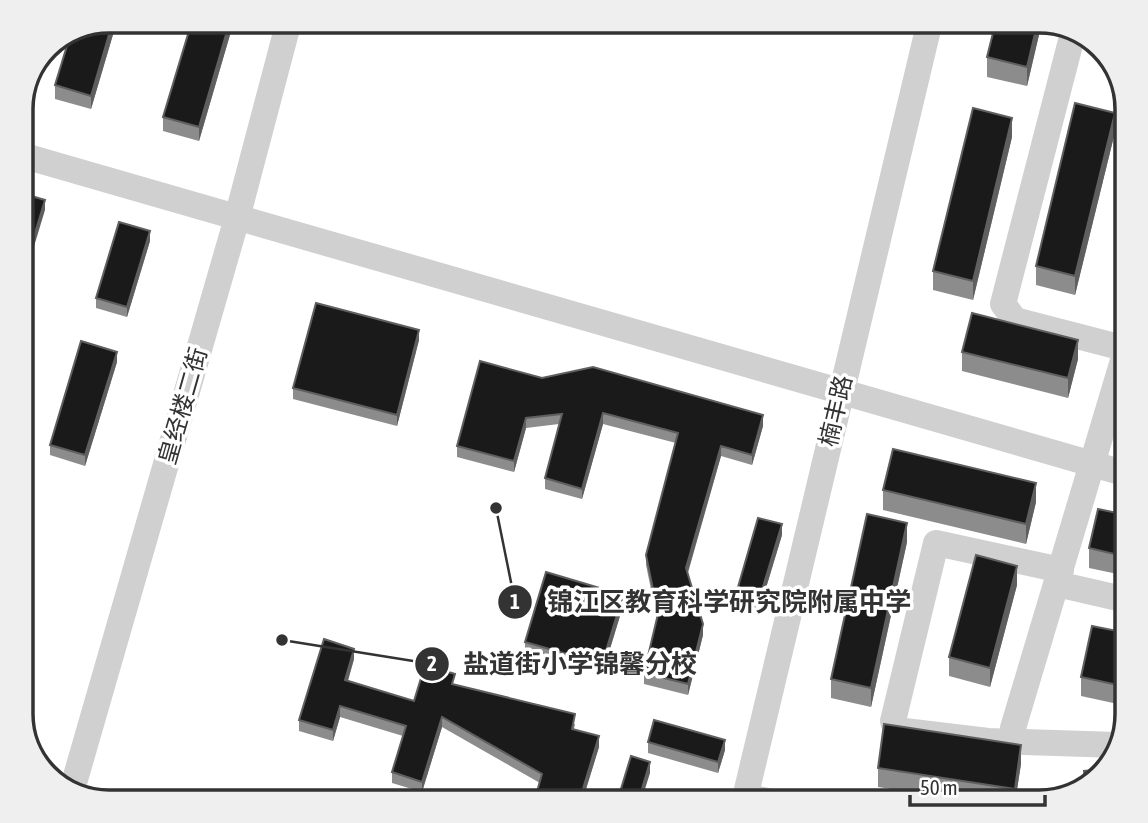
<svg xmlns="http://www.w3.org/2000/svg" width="1148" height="823" font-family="'Asap Condensed','Noto Sans SC',sans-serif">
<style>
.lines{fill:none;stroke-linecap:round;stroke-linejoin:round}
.minor{stroke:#d0d0d0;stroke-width:26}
.wall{fill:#8c8c8c}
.shaded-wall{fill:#5f5f5f}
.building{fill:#1a1a1a;stroke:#5f5f5f;stroke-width:2}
.labels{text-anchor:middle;stroke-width:7;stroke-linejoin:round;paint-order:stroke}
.street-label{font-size:24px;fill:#333;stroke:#fff}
.rim{fill:none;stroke:#333;stroke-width:3.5}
.leader{fill:none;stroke:#333;stroke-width:2.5}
.callout-dot{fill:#333;stroke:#fff;stroke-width:2.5}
.mark-label{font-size:21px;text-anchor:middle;font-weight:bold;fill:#fff}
.callout-label{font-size:26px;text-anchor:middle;font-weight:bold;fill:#333;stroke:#fff;stroke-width:7;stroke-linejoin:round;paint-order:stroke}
</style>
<rect width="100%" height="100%" fill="#fff"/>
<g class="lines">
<!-- minor -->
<g class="minor">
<path d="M 1073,33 L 1003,304 L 1015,320 L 1127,349"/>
<path d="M 21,155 L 1127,474"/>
<path d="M 1061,570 L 936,543 L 893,721 L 896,730 L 988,741 L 1117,745"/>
<path d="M 1057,584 L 1127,600"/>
<path d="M 1013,728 L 1127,347"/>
<path d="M 72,790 L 237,218 L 289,21"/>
<path d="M 745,796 L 771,802"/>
<path d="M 744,802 L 930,21"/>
</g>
</g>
<!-- wall -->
<g class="wall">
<path d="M 109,21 L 117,21 L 91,109 L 55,99 L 55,85 Z"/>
<path d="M 192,21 L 234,21 L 199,141 L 163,131 L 163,117 Z"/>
<path d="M 1040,21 L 1042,22 L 1027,86 L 987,77 L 987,57 Z"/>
<path d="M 1115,132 L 1075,295 L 1036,285 L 1036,266 Z"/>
<path d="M 1012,137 L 973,300 L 933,290 L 933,271 Z"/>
<path d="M 150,241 L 127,317 L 96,308 L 96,298 Z"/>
<path d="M 419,340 L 397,426 L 293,399 L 293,388 Z"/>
<path d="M 962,352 L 1078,359 L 1068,398 L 962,371 Z"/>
<path d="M 117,362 L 85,466 L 50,455 L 50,445 Z"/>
<path d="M 542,378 L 763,426 L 752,465 L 721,456 L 688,573 L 703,635 L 688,695 L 644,684 L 644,673 L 657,619 L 646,565 L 646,555 L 676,443 L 603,424 L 582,499 L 545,489 L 545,478 L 559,424 L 526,428 L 514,472 L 457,457 L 457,446 Z"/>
<path d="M 883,490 L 1036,502 L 1026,544 L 883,510 Z"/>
<path d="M 1127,515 L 1127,576 L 1089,568 L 1089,548 Z"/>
<path d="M 782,535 L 759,611 L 736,604 L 736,594 Z"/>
<path d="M 907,542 L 871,707 L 831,698 L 831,679 Z"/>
<path d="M 1017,585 L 990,687 L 949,676 L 949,657 Z"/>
<path d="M 623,606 L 602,675 L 525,652 L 525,642 Z"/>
<path d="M 1127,633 L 1127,706 L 1081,696 L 1081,677 Z"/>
<path d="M 354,659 L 348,681 L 414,701 L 455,685 L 575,724 L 574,729 L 599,747 L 582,802 L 534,802 L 540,783 L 442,727 L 422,792 L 392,783 L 392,772 L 403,736 L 340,717 L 333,741 L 299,731 L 299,720 Z"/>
<path d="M 648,742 L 725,750 L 718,773 L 648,753 Z"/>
<path d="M 1021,764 L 1015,802 L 976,802 L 878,787 L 878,768 Z"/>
</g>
<!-- shaded-wall -->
<g class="shaded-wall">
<path d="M 113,21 L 117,21 L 91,109 L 91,96 Z"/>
<path d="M 230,21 L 234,21 L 199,141 L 199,127 Z"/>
<path d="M 1038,21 L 1042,22 L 1027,86 L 1027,67 Z"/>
<path d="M 1115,113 L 1115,132 L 1075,295 L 1075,276 Z"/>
<path d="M 1012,118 L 1012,137 L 973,300 L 973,281 Z"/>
<path d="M 45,200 L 45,210 L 22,286 L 22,276 Z"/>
<path d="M 150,231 L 150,241 L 127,317 L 127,307 Z"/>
<path d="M 419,330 L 419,340 L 397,426 L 397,415 Z"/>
<path d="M 1078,340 L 1078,359 L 1068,398 L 1068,378 Z"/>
<path d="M 117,352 L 117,362 L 85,466 L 85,455 Z"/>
<path d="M 603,413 L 603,424 L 582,499 L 582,489 Z"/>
<path d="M 763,415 L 763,426 L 752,465 L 752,455 Z"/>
<path d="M 526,418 L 526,428 L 514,472 L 514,461 Z"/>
<path d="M 721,446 L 721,456 L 686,578 L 686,568 Z"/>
<path d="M 1036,483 L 1036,502 L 1026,544 L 1026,524 Z"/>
<path d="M 907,523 L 907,542 L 871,707 L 871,688 Z"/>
<path d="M 782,524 L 782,535 L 759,611 L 759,600 Z"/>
<path d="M 1017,566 L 1017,585 L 990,687 L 990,668 Z"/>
<path d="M 623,595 L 623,606 L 602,675 L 602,664 Z"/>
<path d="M 703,624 L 703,635 L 688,695 L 688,684 Z"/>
<path d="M 354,649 L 354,659 L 345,690 L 345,680 Z"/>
<path d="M 340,706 L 340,717 L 333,741 L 333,730 Z"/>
<path d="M 442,717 L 442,727 L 422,792 L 422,782 Z"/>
<path d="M 599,736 L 599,747 L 582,802 L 579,802 Z"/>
<path d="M 725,740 L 725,750 L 718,773 L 718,762 Z"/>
<path d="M 1021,745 L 1021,764 L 1015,802 L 1015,789 Z"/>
<path d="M 650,762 L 650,773 L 641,802 L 638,802 Z"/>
</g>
<!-- building -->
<g class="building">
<path d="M 109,21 L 113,21 L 91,96 L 55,85 L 70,36 Z"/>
<path d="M 192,21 L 230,21 L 199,127 L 163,117 Z"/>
<path d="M 996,21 L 1038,21 L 1027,67 L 987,57 Z"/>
<path d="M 1075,103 L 1115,113 L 1075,276 L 1036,266 Z"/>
<path d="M 973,108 L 1012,118 L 973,281 L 933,271 Z"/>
<path d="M 21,193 L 45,200 L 22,276 L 21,276 Z"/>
<path d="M 119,222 L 150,231 L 127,307 L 96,298 Z"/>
<path d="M 316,303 L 419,330 L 397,415 L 293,388 Z"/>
<path d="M 972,313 L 1078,340 L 1068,378 L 962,352 Z"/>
<path d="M 81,341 L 117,352 L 85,455 L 50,445 Z"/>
<path d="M 480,361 L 542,378 L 593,367 L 763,415 L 752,455 L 721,446 L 686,568 L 703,624 L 688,684 L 644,673 L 658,614 L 646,555 L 678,433 L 603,413 L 582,489 L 545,478 L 562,414 L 526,418 L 514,461 L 457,446 Z"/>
<path d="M 893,449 L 1036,483 L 1026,524 L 883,490 Z"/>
<path d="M 1098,509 L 1127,515 L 1127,557 L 1089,548 Z"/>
<path d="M 867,514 L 907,523 L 871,688 L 831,679 Z"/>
<path d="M 758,518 L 782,524 L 759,600 L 736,594 Z"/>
<path d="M 976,555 L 1017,566 L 990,668 L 949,657 Z"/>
<path d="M 546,572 L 623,595 L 602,664 L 525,642 Z"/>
<path d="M 1092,626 L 1127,633 L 1127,687 L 1081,677 Z"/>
<path d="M 324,639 L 354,649 L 345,680 L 414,701 L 425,665 L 455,674 L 452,684 L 575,714 L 572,729 L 599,736 L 579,802 L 534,802 L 542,774 L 442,717 L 422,782 L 392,772 L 406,726 L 340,706 L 333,730 L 299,720 Z"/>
<path d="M 654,720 L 725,740 L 718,762 L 648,742 Z"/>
<path d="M 884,724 L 1021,745 L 1015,789 L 878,768 Z"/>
<path d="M 631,756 L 650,762 L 638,802 L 617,802 Z"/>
<path d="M 1107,769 L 1085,787 L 1084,771 Z"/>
<path d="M 692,795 L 710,799 L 710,802 L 690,802 Z"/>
</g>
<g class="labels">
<!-- street labels -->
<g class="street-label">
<text transform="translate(183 406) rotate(-74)" y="8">皇经楼二街</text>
<text transform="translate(836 411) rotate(-77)" y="8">楠丰路</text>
</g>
</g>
<!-- crop -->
<path d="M0 0H1148V823H0ZM109 33H1039A76 76 0 0 1 1115 109V714A76 76 0 0 1 1039 790H109A76 76 0 0 1 33 714V109A76 76 0 0 1 109 33Z" fill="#efefef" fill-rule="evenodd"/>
<path class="rim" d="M109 33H1039A76 76 0 0 1 1115 109V714A76 76 0 0 1 1039 790H109A76 76 0 0 1 33 714V109A76 76 0 0 1 109 33Z"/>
<!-- callouts -->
<path class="leader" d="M496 508L515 602M282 640L432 664"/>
<g class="callout-dot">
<circle cx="496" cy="508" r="7"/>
<circle cx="282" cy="640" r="7"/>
<circle cx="515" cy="602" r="18"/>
<circle cx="432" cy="664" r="18"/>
</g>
<g class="mark-label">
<text x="515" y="609">1</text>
<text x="432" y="671">2</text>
</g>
<g class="callout-label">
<text x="729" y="611">锦江区教育科学研究院附属中学</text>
<text x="580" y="673">盐道街小学锦馨分校</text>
</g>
<!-- scale -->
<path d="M910 795v10h135v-10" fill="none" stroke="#333333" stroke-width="3.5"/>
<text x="920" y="795" font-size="21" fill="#333333" stroke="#ffffff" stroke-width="5" paint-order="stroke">50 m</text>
</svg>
